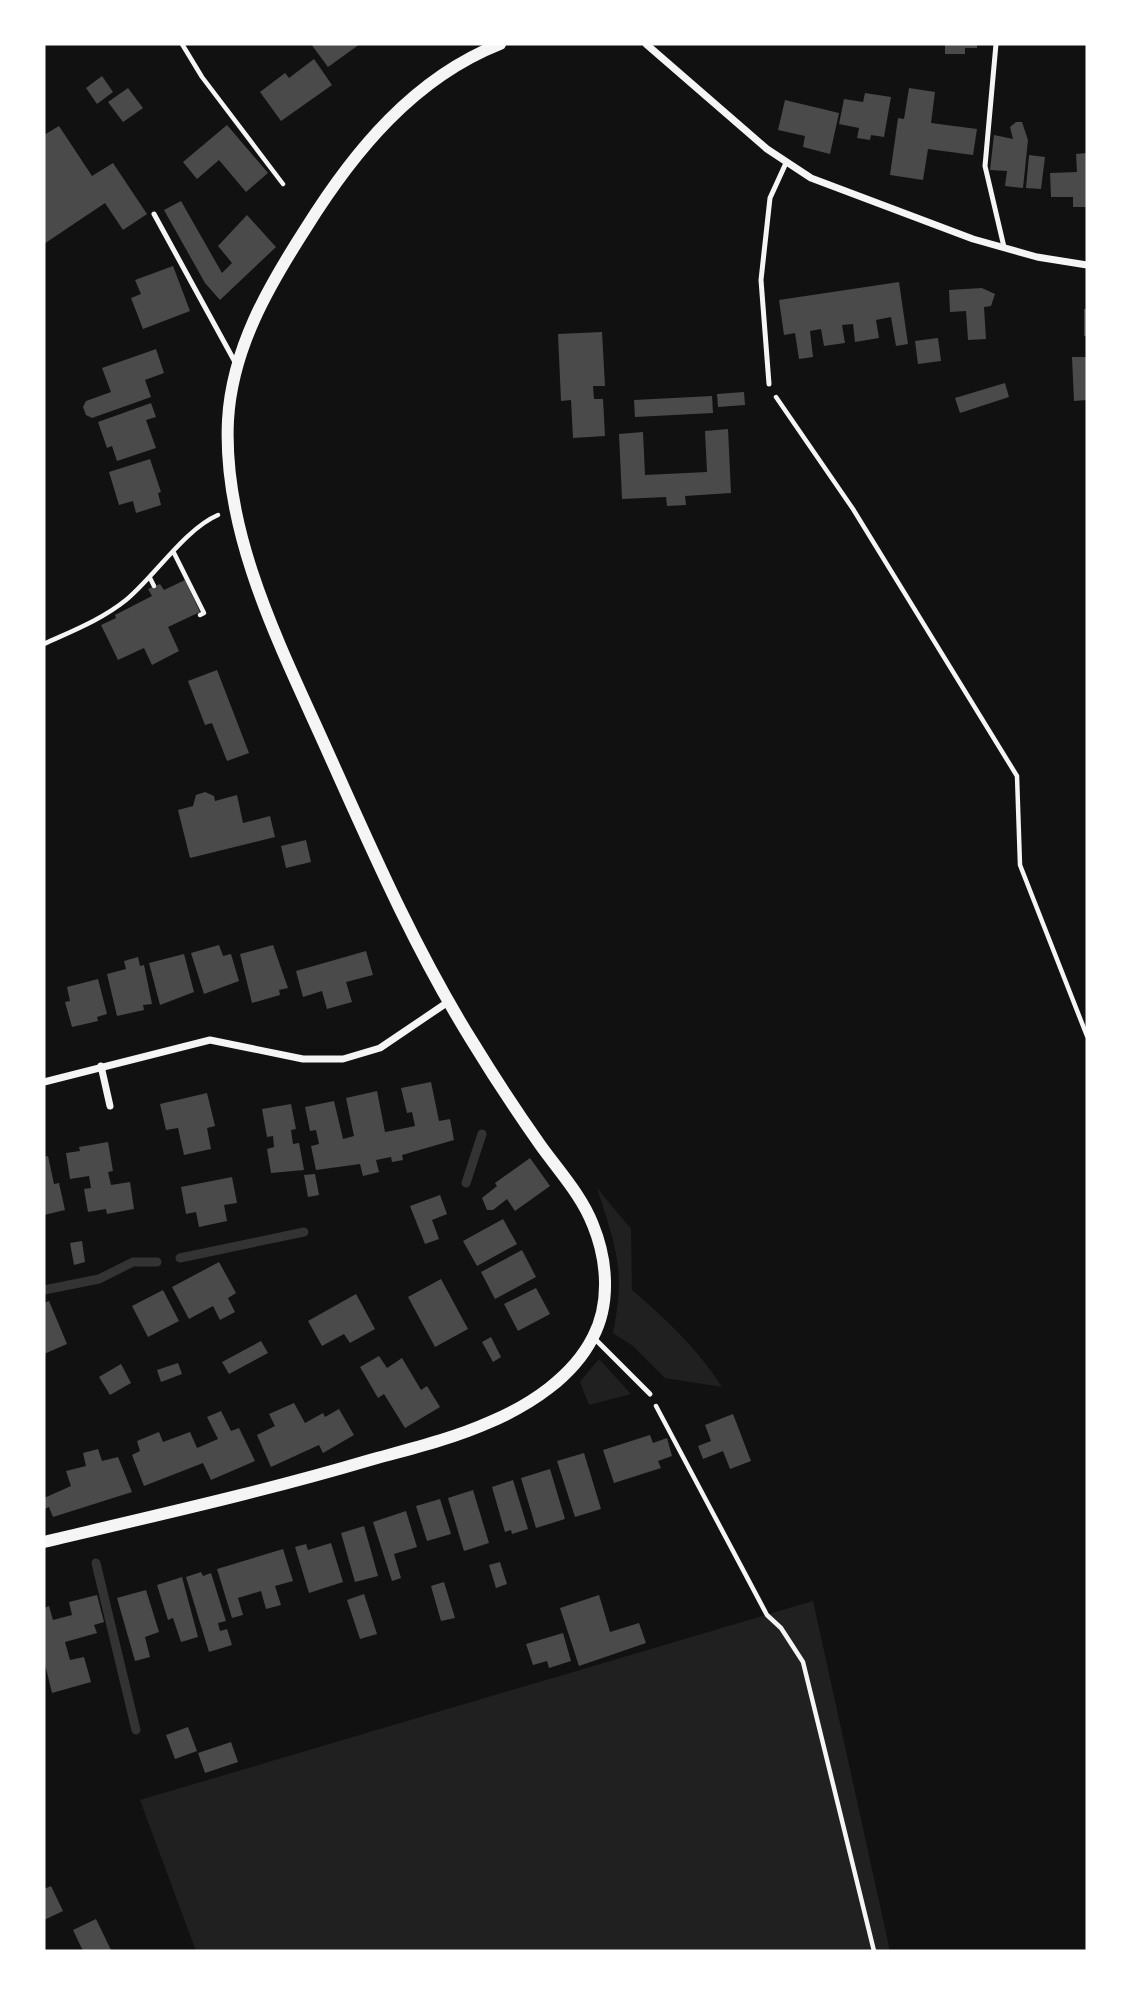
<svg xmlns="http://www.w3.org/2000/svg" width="1131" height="1995" font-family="Poppins,sans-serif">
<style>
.green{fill:#202020}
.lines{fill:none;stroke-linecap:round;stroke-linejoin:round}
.stream{stroke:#333;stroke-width:9}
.building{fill:#4a4a4a}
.path{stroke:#f5f5f5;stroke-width:4.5}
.service{stroke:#f5f5f5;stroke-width:5}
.minor{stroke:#f5f5f5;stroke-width:7}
.tertiary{stroke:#f5f5f5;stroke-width:12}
</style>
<rect width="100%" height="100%" fill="#111"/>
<!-- green -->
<g class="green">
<path d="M 597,1188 L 631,1229 L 632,1290 C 666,1319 698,1349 722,1387 L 665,1378 L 633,1346 L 613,1333 C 626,1271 616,1247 597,1188 Z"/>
<path d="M 599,1359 L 631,1394 L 589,1405 L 580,1382 Z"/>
<path d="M 813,1601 L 890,1951 L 196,1951 L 140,1800 Z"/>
</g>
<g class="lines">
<!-- stream -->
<g class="stream">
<path d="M 466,1183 L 482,1134"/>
<path d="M 180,1258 L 304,1232"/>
<path d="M 44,1290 L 99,1279 L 133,1262 L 157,1262"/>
<path d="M 96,1563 L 136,1730"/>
</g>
</g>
<!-- building -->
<g class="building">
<path d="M 311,44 L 360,44 L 328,67 Z"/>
<path d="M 945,44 L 977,44 L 977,48 L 965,48 L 965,54 L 945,54 Z"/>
<path d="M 314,59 L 332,85 L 281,121 L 260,92 L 285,73 L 289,78 Z"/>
<path d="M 102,76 L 113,92 L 97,104 L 86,88 Z"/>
<path d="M 128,88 L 143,108 L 123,122 L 108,102 Z"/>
<path d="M 909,88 L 935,92 L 931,123 L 977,129 L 973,155 L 928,149 L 923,180 L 890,175 L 898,118 L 904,119 Z"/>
<path d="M 865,93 L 891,97 L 884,137 L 871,135 L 870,140 L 857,138 L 859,128 L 839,124 L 844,99 L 863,102 Z"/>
<path d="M 785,100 L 839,113 L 830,154 L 803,147 L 805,136 L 778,130 Z"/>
<path d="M 1016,122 L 1022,122 L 1028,140 L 1023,188 L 1005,186 L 1007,171 L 990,170 L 994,135 L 1013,139 L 1010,127 Z"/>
<path d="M 227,125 L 268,173 L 246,192 L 219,160 L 197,179 L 183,162 Z"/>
<path d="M 59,126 L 92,176 L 113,163 L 147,214 L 123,230 L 105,203 L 44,244 L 44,135 Z"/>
<path d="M 1087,153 L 1087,207 L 1073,207 L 1073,197 L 1051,197 L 1050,173 L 1077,172 L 1076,154 Z"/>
<path d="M 1029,155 L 1045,157 L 1041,189 L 1026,188 Z"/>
<path d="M 181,201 L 222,273 L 232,263 L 218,246 L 247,215 L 276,247 L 220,300 L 205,283 L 164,210 Z"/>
<path d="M 173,266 L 190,311 L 143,329 L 131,298 L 141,294 L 135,280 Z"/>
<path d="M 899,282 L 908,344 L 896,346 L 891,317 L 876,320 L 879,338 L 855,342 L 853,324 L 842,325 L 845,343 L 824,346 L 821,329 L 810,331 L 813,357 L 799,359 L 795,333 L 784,335 L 779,300 Z"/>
<path d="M 982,288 L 995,294 L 991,306 L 984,307 L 986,339 L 968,340 L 966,311 L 950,312 L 949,290 Z"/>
<rect x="1084" y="309" width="3" height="27"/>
<path d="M 602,332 L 605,386 L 593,386 L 594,399 L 603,399 L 605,436 L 573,438 L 571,400 L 561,401 L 558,334 Z"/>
<path d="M 938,338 L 941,361 L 918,364 L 915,341 Z"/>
<path d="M 156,349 L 164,373 L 145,380 L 151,397 L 92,418 L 86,415 L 83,407 L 86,401 L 111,392 L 102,368 Z"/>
<path d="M 1072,357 L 1087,357 L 1087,400 L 1074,401 Z"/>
<path d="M 1005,383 L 1009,397 L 960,413 L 955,398 Z"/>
<path d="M 744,392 L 745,405 L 718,407 L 717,394 Z"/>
<path d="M 712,396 L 713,413 L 635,417 L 634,400 Z"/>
<path d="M 151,403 L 156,417 L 146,420 L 156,448 L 117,461 L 112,446 L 107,448 L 98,422 Z"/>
<path d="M 728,429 L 731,493 L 685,496 L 686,505 L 667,506 L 666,497 L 622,499 L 619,434 L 643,432 L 645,475 L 707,472 L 705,431 Z"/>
<path d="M 150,459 L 161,492 L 158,493 L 161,505 L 136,513 L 133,501 L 119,505 L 109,472 Z"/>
<path d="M 185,580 L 200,612 L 168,627 L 179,651 L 152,665 L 144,648 L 118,660 L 101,625 L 116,618 L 115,615 L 152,596 L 148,589 L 160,584 L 164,590 Z"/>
<path d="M 217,670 L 249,753 L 227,761 L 212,723 L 205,725 L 188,681 Z"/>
<path d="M 205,792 L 214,796 L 215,801 L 237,795 L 243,823 L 270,816 L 275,837 L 190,858 L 178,810 L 193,806 L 196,795 Z"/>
<path d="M 306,840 L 311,862 L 286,868 L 281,846 Z"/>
<path d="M 219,945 L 223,956 L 231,954 L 239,981 L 204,994 L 191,953 Z"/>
<path d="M 273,945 L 288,988 L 279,990 L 280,995 L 252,1003 L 240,954 Z"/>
<path d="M 366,951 L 373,975 L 346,982 L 352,1002 L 327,1009 L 322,991 L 303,997 L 296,971 Z"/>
<path d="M 184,954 L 194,992 L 160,1005 L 149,963 Z"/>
<path d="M 138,957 L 140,966 L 144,965 L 152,1004 L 143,1005 L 144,1010 L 117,1016 L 107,974 L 126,969 L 124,961 Z"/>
<path d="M 98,979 L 107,1014 L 97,1017 L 98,1021 L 72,1027 L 65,1002 L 70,1001 L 67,987 Z"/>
<path d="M 431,1082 L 439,1121 L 450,1119 L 454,1140 L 402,1155 L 403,1160 L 392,1162 L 391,1157 L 376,1160 L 379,1172 L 363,1176 L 360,1164 L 316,1170 L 311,1146 L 319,1144 L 316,1130 L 310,1131 L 305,1107 L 334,1101 L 343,1139 L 354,1136 L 346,1098 L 377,1091 L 385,1132 L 396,1130 L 415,1126 L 412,1112 L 407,1113 L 401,1088 Z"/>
<path d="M 207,1093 L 215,1126 L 207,1128 L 211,1149 L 184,1155 L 178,1128 L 166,1130 L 160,1104 Z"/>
<path d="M 291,1104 L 296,1129 L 291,1130 L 293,1144 L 299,1143 L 304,1170 L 271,1173 L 267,1149 L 274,1147 L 273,1136 L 267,1137 L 262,1109 Z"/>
<path d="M 108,1142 L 113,1171 L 108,1172 L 111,1185 L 130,1182 L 134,1209 L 107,1214 L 106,1209 L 88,1212 L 84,1189 L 91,1188 L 89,1176 L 70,1179 L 66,1153 L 80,1151 L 79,1147 Z"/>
<path d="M 48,1156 L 54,1184 L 59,1183 L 65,1210 L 44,1215 L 44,1157 Z"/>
<path d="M 530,1158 L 550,1186 L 515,1211 L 507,1199 L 493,1210 L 487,1210 L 482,1198 L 497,1186 L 495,1183 Z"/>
<path d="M 315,1174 L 319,1195 L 308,1197 L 304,1175 Z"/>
<path d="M 232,1177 L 237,1203 L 224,1205 L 227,1221 L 199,1227 L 196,1212 L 186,1214 L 181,1187 Z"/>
<path d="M 440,1195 L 447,1214 L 432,1220 L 439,1239 L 425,1244 L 410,1206 Z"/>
<path d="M 503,1219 L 517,1244 L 477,1266 L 463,1241 Z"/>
<path d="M 82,1241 L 85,1262 L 74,1265 L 70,1243 Z"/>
<path d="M 522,1250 L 536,1277 L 495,1299 L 481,1272 Z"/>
<path d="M 219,1262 L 236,1293 L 228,1298 L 235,1312 L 220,1320 L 213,1306 L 189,1319 L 172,1287 Z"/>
<path d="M 441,1279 L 468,1329 L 435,1347 L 408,1297 Z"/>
<path d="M 536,1288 L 550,1314 L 518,1331 L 504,1304 Z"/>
<path d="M 163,1290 L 179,1321 L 148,1337 L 132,1306 Z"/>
<path d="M 356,1294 L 375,1329 L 350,1343 L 344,1334 L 322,1346 L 308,1321 Z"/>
<path d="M 49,1301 L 67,1344 L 44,1354 L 44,1303 Z"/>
<path d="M 491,1337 L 501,1357 L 493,1362 L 482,1342 Z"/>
<path d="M 261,1341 L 268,1353 L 229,1374 L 222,1362 Z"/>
<path d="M 379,1356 L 387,1368 L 402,1358 L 421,1390 L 427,1386 L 440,1407 L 405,1428 L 384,1394 L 378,1398 L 360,1367 Z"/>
<path d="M 178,1363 L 182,1374 L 161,1382 L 157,1370 Z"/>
<path d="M 121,1364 L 131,1383 L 110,1395 L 99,1377 Z"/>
<path d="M 294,1403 L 305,1423 L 323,1413 L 325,1417 L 339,1409 L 354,1435 L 323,1453 L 319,1445 L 271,1467 L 257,1435 L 275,1426 L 269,1414 Z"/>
<path d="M 221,1411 L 231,1431 L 239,1428 L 255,1461 L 211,1480 L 203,1463 L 144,1486 L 132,1455 L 140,1451 L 137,1441 L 159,1432 L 163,1442 L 190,1432 L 197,1448 L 218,1439 L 207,1417 Z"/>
<path d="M 733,1414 L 751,1461 L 730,1469 L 723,1451 L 703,1459 L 698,1446 L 711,1441 L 705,1425 Z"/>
<path d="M 650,1435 L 653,1443 L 667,1438 L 672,1456 L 658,1461 L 661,1468 L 614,1483 L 603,1450 Z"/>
<path d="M 98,1449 L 102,1461 L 118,1457 L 132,1492 L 53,1517 L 49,1507 L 44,1509 L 44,1498 L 71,1486 L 66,1471 L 86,1466 L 83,1453 Z"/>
<path d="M 584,1453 L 601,1509 L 575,1517 L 557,1461 Z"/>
<path d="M 550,1469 L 565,1519 L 536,1528 L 521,1478 Z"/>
<path d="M 513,1480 L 528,1529 L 512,1534 L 511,1530 L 505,1532 L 492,1487 Z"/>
<path d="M 473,1490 L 489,1543 L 464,1551 L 448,1498 Z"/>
<path d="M 440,1499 L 451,1534 L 427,1541 L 416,1506 Z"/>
<path d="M 406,1511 L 417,1547 L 394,1554 L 401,1578 L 392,1581 L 373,1522 Z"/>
<path d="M 364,1526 L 378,1576 L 355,1582 L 341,1533 Z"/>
<path d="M 331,1543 L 343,1582 L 309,1593 L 295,1547 L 306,1544 L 308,1550 Z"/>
<path d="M 283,1549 L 293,1581 L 275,1586 L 281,1605 L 266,1609 L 261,1591 L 238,1598 L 243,1615 L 232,1618 L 217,1569 Z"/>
<path d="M 500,1562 L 507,1584 L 496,1588 L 489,1565 Z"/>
<path d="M 201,1572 L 203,1576 L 211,1573 L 226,1621 L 218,1623 L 220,1631 L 227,1629 L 232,1645 L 209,1652 L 186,1577 Z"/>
<path d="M 182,1577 L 198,1637 L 181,1642 L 173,1618 L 168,1620 L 157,1585 Z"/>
<path d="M 444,1582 L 455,1618 L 441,1621 L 431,1586 Z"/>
<path d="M 146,1590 L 159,1632 L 145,1637 L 150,1657 L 135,1661 L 117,1598 Z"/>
<path d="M 364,1594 L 377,1634 L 360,1639 L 347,1600 Z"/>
<path d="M 97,1595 L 104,1622 L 94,1625 L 97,1633 L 65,1642 L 70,1660 L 84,1657 L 91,1682 L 52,1693 L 44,1660 L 44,1608 L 49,1606 L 53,1620 L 72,1615 L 69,1602 Z"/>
<path d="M 599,1595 L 610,1632 L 639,1623 L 646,1643 L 579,1666 L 560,1608 Z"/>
<path d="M 563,1633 L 571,1661 L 549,1668 L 547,1661 L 533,1665 L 526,1644 Z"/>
<path d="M 188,1727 L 197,1751 L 175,1759 L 166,1735 Z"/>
<path d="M 231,1742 L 238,1762 L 205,1773 L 198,1753 Z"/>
<path d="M 51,1886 L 63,1911 L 44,1920 L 44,1889 Z"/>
<path d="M 96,1919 L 110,1948 L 112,1951 L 83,1951 L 73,1930 Z"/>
</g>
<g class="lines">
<!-- path -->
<g class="path">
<path d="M 182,44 L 202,77 L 283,184"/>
<path d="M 776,397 L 853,509 L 1017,776 L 1020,865 L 1087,1036"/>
<path d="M 174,553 L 204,613 L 200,615"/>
<path d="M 150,578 L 154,586"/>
<path d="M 44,644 C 72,631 101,620 126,600 C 154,577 185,529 218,515"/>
<path d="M 656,1406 L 767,1615 L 781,1628 L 803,1662 L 874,1951"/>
</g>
<!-- service -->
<g class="service">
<path d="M 996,44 L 985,166 L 1004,247"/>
<path d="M 154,214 L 235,362"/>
<path d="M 769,384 L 761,280 L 770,198 L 786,163"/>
<path d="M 593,1337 L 650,1394"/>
</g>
<!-- minor -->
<g class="minor">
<path d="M 646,44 L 767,149 L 811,178 L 973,239 L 1037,257 L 1087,265"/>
<path d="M 101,1066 L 110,1106"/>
<path d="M 44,1082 L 210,1040 L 303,1059 L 343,1059 L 380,1048 L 448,1002"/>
</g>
<!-- tertiary -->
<path class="tertiary" d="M 44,1542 C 153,1516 262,1492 370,1460 C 410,1449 452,1439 490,1422 C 530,1405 573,1377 593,1337 C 611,1303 607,1259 593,1225 C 582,1196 559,1171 541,1146 C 517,1112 494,1077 472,1041 C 416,951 374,855 331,759 C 285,655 222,538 228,420 C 232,349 268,287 306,228 C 354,151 414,78 500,44"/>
</g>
<!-- border -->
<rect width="1131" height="1995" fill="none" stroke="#ffffff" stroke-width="91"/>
</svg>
